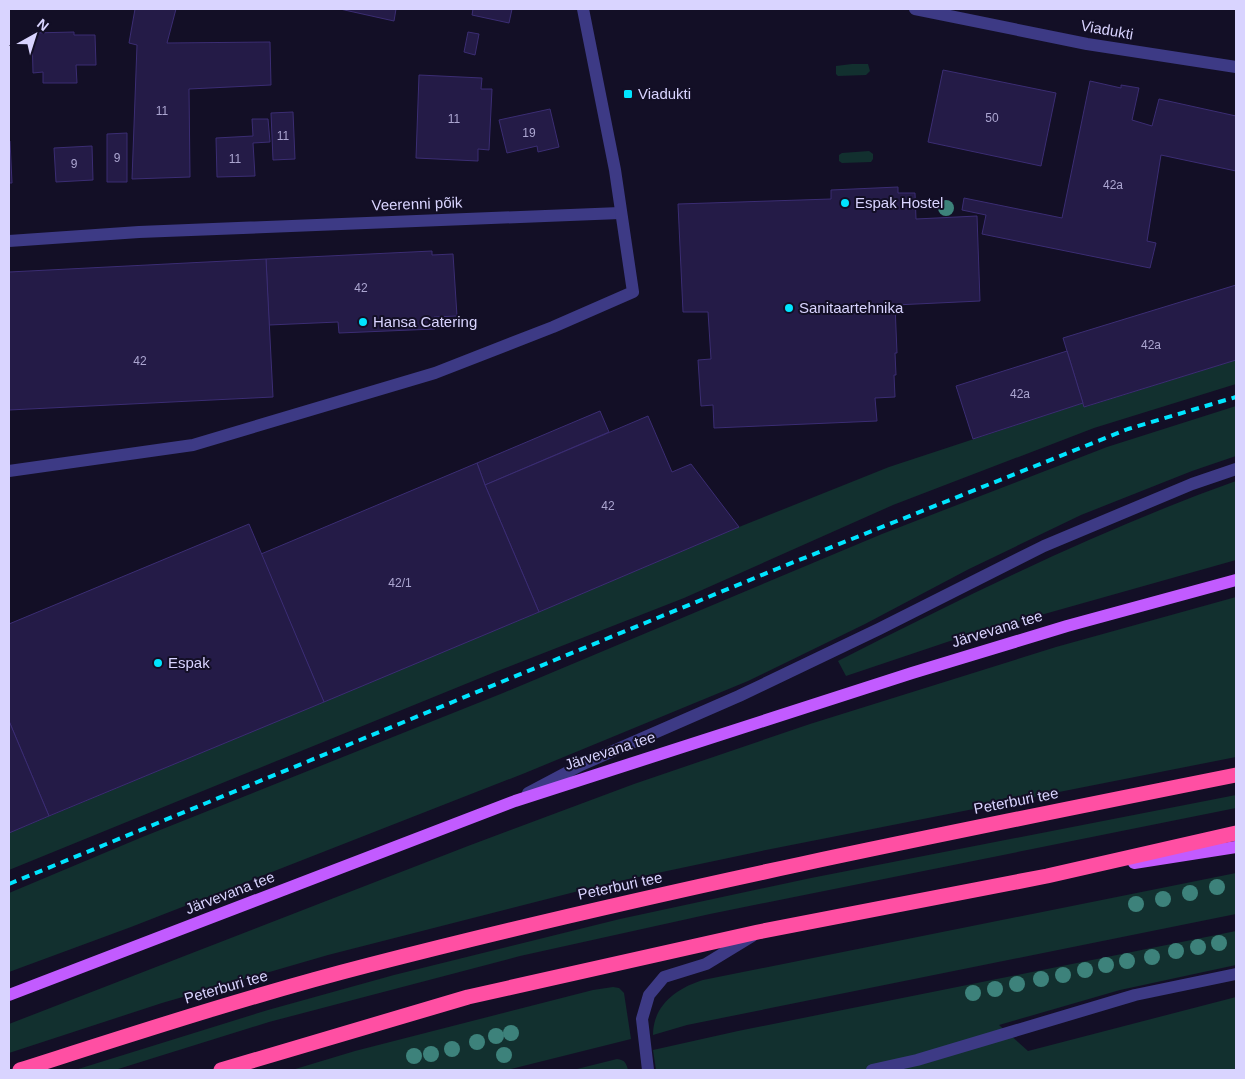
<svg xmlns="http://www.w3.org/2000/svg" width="1245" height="1079" font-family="Arial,sans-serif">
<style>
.green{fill:#12302f}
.building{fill:#241b47;stroke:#3b2d73}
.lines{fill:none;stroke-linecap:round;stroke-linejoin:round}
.minor{stroke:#3d3a85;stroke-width:12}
.major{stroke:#c25bff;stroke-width:12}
.highway{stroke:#ff4fa3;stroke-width:15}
.rail{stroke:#00e5ff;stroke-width:4;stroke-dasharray:8 6;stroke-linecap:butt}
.tree{fill:#3d827b}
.poi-dot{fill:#00e5ff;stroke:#130f26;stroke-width:2}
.labels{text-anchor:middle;stroke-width:4;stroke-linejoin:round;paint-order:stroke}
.number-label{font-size:12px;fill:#aca6d1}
.street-label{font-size:15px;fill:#d9d4ff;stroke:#130f26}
.poi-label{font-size:15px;fill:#d9d4ff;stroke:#130f26;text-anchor:start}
</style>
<rect width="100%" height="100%" fill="#130f26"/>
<!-- green -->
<g class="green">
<path d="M 852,64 L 868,64 L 870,71 L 866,75 L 838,76 L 836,74 L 836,66 Z"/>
<path d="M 869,151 L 873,154 L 873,159 L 871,162 L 842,163 L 839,161 L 839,155 L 842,153 Z"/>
<path d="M 1236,360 L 1236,384 L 1094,428 L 893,505 L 684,598 L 495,672 L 9,870 L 9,833 L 539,612 L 739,527 L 889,467 L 1083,403 L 1085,407 Z"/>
<path d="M 1236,406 L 1236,456 L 1192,471 L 1081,515 L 969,569 L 865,624 L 748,681 L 525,773 L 131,927 L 9,972 L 9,893 L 140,838 L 503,693 L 882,534 L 1107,447 Z"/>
<path d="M 1236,481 L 1236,560 L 959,638 L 846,676 L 838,661 C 968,595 1099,530 1236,481 Z"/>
<path d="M 1236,597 L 1236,757 L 766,850 L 610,883 L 328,955 L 162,1003 L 9,1053 L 9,1024 L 468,846 L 634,784 L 810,724 L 1056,647 Z"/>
<path d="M 1236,795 L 1236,808 L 710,914 L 520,956 L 269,1022 L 115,1070 L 75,1070 L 268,1010 L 394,975 L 620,919 L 811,878 Z"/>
<path d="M 1236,873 L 1236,914 L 687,1025 L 653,1035 C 653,1005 677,988 703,980 Z"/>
<path d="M 1236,931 L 1236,965 L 1120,990 L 999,1025 L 1028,1051 L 1236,997 L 1236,1070 L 656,1070 L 653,1050 L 738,1031 Z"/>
<path d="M 613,987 L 619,988 L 624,993 L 631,1039 L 507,1070 L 292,1070 L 355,1051 L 593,990 Z"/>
<path d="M 617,1059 C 625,1060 626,1063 628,1070 L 573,1070 Z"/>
</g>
<!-- building -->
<g class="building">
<path d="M 135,9 L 176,9 L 167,43 L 270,42 L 271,85 L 189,89 L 190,177 L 132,179 L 137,45 L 129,43 Z"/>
<path d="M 340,9 L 396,9 L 394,21 Z"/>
<path d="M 473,9 L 512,9 L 509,23 L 472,15 Z"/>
<path d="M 74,32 L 74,35 L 95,35 L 96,65 L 76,65 L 77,83 L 43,83 L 43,72 L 33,73 L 32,33 Z"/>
<path d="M 468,32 L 479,34 L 475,55 L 464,52 Z"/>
<path d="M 943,70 L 1056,93 L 1041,166 L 928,142 Z"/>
<path d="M 419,75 L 482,78 L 481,89 L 492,89 L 489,150 L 478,149 L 478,161 L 416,158 Z"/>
<path d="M 1090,81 L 1121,88 L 1121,85 L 1139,88 L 1132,120 L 1152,126 L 1159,99 L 1236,116 L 1236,171 L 1161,155 L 1147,241 L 1156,243 L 1150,268 L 982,234 L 986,215 L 962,210 L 964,198 L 1062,218 Z"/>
<path d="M 550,109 L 559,147 L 538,152 L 537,146 L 507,153 L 499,120 Z"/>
<path d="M 293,112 L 295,159 L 273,160 L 271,113 Z"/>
<path d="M 252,119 L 268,119 L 270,142 L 253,143 L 255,176 L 217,177 L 216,138 L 253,136 Z"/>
<path d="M 127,133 L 127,182 L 107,182 L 107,134 Z"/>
<path d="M 10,141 L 12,183 L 9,183 L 9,142 Z"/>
<path d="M 92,146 L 93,180 L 56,182 L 54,148 Z"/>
<path d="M 898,187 L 898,193 L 915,193 L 916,219 L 977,216 L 980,301 L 895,305 L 897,353 L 895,353 L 896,375 L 894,375 L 895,397 L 875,398 L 877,421 L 714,428 L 713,405 L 701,406 L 698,360 L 711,359 L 708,312 L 683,312 L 678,204 L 831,199 L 831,190 Z"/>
<path d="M 432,251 L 432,255 L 453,254 L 457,316 L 434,317 L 435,329 L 339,333 L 338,322 L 269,325 L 266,259 Z"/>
<path d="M 266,259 L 273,397 L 9,410 L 9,272 Z"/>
<path d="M 1236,285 L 1236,360 L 1084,407 L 1063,338 Z"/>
<path d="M 1067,351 L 1083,403 L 973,439 L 956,386 Z"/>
<path d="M 600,411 L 609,432 L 485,485 L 477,463 Z"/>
<path d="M 648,416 L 672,472 L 691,464 L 739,527 L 539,612 L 485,485 Z"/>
<path d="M 477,463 L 485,485 L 539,612 L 324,702 L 261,554 Z"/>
<path d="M 249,524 L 324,702 L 49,816 L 9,721 L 9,624 Z"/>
<path d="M 9,721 L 49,816 L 9,833 Z"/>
</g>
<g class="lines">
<!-- minor -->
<g class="minor">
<path d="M 915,9 L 1087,44 L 1236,67"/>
<path d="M 9,241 L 139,232 L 620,213"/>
<path d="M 9,471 L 193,445 L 435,373 L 553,327 L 633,292 L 615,170 L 583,9"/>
<path d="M 528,793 L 581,765 L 739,696 L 879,629 L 1044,546 L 1192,484 L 1236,469"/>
<path d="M 648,1070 L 642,1019 L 649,995 L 664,977 L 706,964 L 752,936"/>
<path d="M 872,1070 L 917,1060 L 1135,995 L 1236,974"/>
</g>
<!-- major -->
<g class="major">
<path d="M 1134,863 L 1236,847"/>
<path d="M 9,995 L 515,801 L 912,673 L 1067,626 L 1236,580"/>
</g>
<!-- highway -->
<g class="highway">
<path d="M 20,1070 C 136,1033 252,995 369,965 C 656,891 946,833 1236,775"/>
<path d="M 221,1070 L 468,997 L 758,932 L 1047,876 L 1236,833"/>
</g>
<!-- rail -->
<path class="rail" d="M 9,884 L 779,568 L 1128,429 L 1236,397"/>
</g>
<!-- trees -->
<g class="tree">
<circle cx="946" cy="208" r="8"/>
<circle cx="1217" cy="887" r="8"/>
<circle cx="1190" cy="893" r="8"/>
<circle cx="1163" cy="899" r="8"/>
<circle cx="1136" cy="904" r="8"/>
<circle cx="1219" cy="943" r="8"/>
<circle cx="1198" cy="947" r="8"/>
<circle cx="1176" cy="951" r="8"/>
<circle cx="1152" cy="957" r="8"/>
<circle cx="1127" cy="961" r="8"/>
<circle cx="1106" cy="965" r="8"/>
<circle cx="1085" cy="970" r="8"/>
<circle cx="1063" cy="975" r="8"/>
<circle cx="1041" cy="979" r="8"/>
<circle cx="1017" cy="984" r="8"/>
<circle cx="995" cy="989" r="8"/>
<circle cx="973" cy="993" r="8"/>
<circle cx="511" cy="1033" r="8"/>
<circle cx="496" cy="1036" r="8"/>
<circle cx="477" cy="1042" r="8"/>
<circle cx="452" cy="1049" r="8"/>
<circle cx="431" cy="1054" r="8"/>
<circle cx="504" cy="1055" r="8"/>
<circle cx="414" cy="1056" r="8"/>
</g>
<!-- markers -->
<g class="poi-dot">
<rect x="623" y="89" width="10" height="10" rx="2.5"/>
<circle cx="845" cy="203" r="5"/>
<circle cx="789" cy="308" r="5"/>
<circle cx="363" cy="322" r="5"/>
<circle cx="158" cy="663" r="5"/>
</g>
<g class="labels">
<!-- number labels -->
<g class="number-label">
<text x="162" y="115">11</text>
<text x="992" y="122">50</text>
<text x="454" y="123">11</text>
<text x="529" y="137">19</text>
<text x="283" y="140">11</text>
<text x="117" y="162">9</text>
<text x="235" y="163">11</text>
<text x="74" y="168">9</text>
<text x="1113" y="189">42a</text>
<text x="361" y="292">42</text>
<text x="1151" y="349">42a</text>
<text x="140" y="365">42</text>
<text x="1020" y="398">42a</text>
<text x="608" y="510">42</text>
<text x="400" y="587">42/1</text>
</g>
<!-- street labels -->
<g class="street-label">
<text transform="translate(1107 30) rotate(10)" y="5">Viadukti</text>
<text transform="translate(417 204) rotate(-2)" y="5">Veerenni põik</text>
<text transform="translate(997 629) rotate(-17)" y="5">Järvevana tee</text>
<text transform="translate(610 751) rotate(-18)" y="5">Järvevana tee</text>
<text transform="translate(1016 801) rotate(-11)" y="5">Peterburi tee</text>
<text transform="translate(620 886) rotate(-12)" y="5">Peterburi tee</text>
<text transform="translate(230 893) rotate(-21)" y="5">Järvevana tee</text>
<text transform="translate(226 987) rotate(-16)" y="5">Peterburi tee</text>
</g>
<!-- poi labels -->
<g class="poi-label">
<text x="638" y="99">Viadukti</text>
<text x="855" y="208">Espak Hostel</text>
<text x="799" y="313">Sanitaartehnika</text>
<text x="373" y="327">Hansa Catering</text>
<text x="168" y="668">Espak</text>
</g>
</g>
<!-- border -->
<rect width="1245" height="1079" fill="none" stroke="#d9d4ff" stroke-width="20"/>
<!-- north arrow -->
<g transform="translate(35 35) rotate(39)" stroke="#130f26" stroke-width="4" paint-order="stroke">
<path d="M0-4L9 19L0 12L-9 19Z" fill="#d9d4ff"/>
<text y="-8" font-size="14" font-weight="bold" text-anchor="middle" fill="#d9d4ff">N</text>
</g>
</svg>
